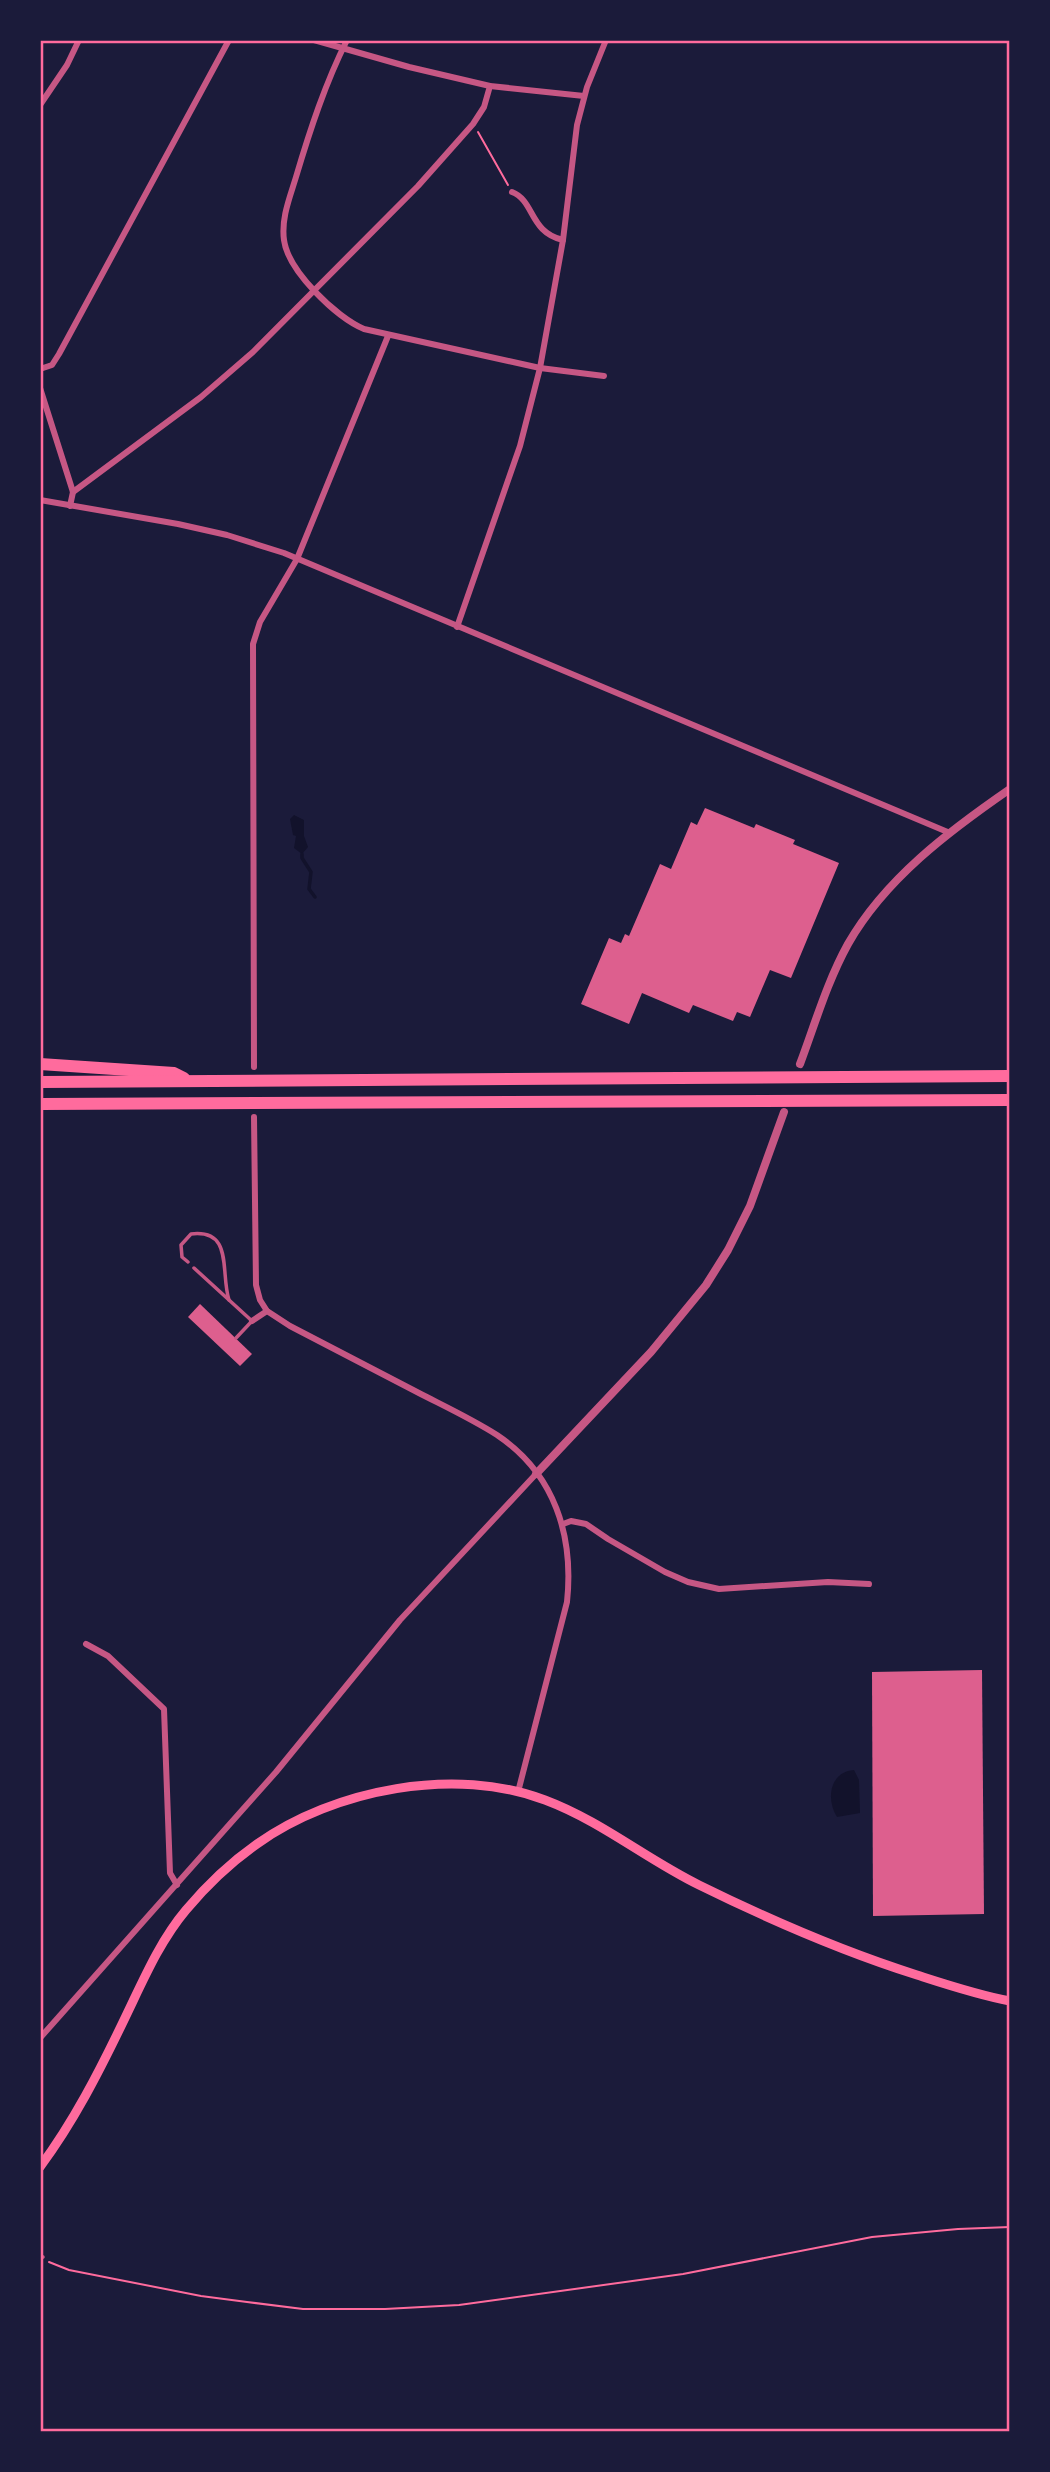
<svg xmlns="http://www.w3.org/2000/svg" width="1050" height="2472" font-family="Figtree,sans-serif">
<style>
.water{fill:#12122b}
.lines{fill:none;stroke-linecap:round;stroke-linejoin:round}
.stream{stroke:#12122b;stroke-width:3.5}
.building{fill:#dd5f8e}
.path{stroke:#ff6b9d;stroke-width:2}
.service{stroke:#c65784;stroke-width:3.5}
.minor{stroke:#c65784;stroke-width:6}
.tertiary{stroke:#c65784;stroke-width:8}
.secondary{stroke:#ff6b9d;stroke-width:9}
.motorway{stroke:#ff6b9d;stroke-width:12}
.neatline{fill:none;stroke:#ff6b9d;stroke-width:2.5}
</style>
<rect width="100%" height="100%" fill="#1b1b3a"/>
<!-- water -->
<g class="water">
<path d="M 294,815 L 304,820 L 304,836 L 308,847 L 302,854 L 294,848 L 296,836 L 293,835 L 290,819 Z"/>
<path d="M 854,1770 L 859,1780 L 860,1813 L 837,1817 C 826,1800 829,1772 854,1770 Z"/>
</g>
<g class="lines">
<!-- stream -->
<path class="stream" d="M 302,854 L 302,858 L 311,872 L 309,889 L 315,897"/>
</g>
<!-- building -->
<g class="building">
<path d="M 705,808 L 754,828 L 756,824 L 795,840 L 793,844 L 839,863 L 791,978 L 770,970 L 750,1017 L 737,1012 L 733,1021 L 693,1005 L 689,1013 L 642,993 L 629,1024 L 581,1004 L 609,938 L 621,943 L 625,934 L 629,936 L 660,864 L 671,869 L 691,822 L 697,825 Z"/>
<path d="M 200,1304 L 252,1354 L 240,1366 L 188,1317 Z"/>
<path d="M 982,1670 L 984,1914 L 873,1916 L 872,1672 Z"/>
</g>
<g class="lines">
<!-- path -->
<g class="path">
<path d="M 478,132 L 508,185"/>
<path d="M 49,2262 L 69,2270 L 201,2296 L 247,2302 L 303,2309 L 385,2309 L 459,2305 L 683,2274 L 872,2237 L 958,2229 L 1010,2227"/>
</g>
<!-- service -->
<g class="service">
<path d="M 188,1262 L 182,1257 L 181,1245 L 191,1234 C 234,1229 220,1272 229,1300"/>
<path d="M 194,1268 L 252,1321 L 236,1338"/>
<path d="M 40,2258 L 43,2257"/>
</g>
<!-- minor -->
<g class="minor">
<path d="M 314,40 L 409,67 L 490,86 L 584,96"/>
<path d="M 347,40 C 325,84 310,130 296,177 C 290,197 281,218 284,240 C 288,271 336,317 364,329 L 540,368 L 604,376"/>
<path d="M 40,105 L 67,65 L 79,40"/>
<path d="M 512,192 C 535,201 529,232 563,240"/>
<path d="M 40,369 L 52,365 L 59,354 L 229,40"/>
<path d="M 40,388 L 73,492 L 70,506"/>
<path d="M 73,492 L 201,397 L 253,352 L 418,186 L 473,124 L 484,107 L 490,86"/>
<path d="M 40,500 L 178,524 L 227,535 L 284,553 L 950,833"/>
<path d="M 457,627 L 520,446 L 540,368 L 563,240 L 577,125 L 587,87 L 606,40"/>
<path d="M 254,1067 L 253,644 L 260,622 L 297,559 L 388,336"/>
<path d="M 254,1117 L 256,1285 L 260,1300 L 267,1311 L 290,1326 C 332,1348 374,1370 417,1392 C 444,1406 472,1419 497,1435 C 555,1474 574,1536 567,1602 L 518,1792"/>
<path d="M 252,1321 L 267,1311"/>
<path d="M 563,1524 L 571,1521 L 586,1524 L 608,1539 L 665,1572 L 688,1582 L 719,1589 L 828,1582 L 869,1584"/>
<path d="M 86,1644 L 108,1656 L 164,1709 L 170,1873 L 177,1885"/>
<path d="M 40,2038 L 276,1772 L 400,1620 L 536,1474"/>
</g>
<!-- tertiary -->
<g class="tertiary">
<path d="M 800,1064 C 815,1024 827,982 848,944 C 885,879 949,831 1010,789"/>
<path d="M 536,1474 L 651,1352 L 706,1285 L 728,1250 L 750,1206 L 784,1112"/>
</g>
<!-- secondary -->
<path class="secondary" d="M 40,2167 C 74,2121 99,2072 124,2020 C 142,1983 159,1942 186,1910 C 207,1885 230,1863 257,1844 C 334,1789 456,1766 545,1800 C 601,1821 646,1859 699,1885 C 770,1920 841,1951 917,1975 C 948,1985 978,1995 1010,2001"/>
<!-- motorway -->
<g class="motorway">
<path d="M 40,1064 L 174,1073 L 184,1078"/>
<path d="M 40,1082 L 1010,1076"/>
<path d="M 40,1104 L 1010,1100"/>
</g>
</g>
<!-- border -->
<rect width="1050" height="2472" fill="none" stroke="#1b1b3a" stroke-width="84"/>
<rect x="42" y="42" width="966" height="2388" class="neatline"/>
</svg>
